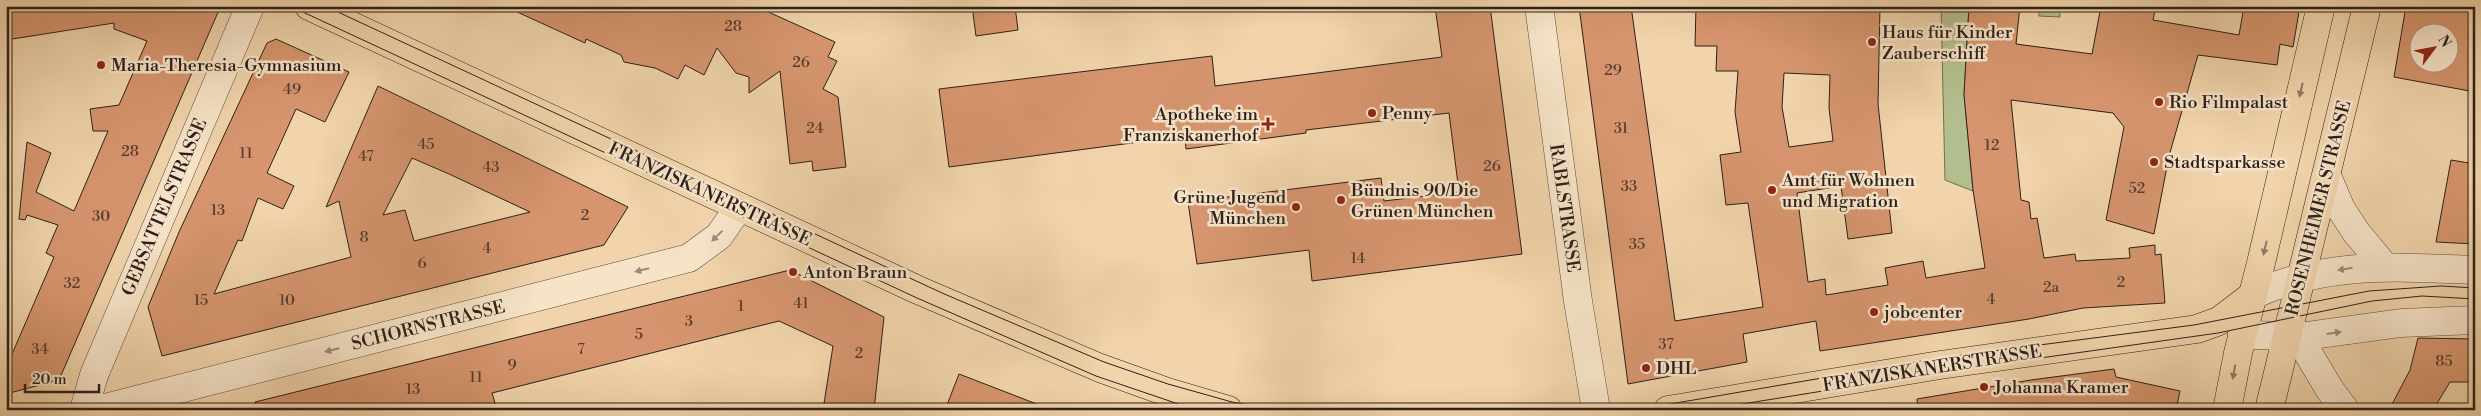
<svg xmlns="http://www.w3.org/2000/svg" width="2481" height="416" font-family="'Libre Bodoni',serif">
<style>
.green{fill:#b3be8e;stroke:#706f54}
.building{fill:#d6956e;stroke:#2c201b;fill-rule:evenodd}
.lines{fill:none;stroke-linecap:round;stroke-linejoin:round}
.minor-casing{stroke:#5d4d3f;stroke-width:29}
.major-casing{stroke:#2c201b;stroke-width:29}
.minor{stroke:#f6e3c8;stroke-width:28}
.major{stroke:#f1d4ab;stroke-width:28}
.tram{stroke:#2c201b;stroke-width:1}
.oneway{fill:#8e7a63}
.oneway2{fill:#9b8b7a}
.poi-dot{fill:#8f2418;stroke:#f6e3c8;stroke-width:2}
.labels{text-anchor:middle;stroke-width:5;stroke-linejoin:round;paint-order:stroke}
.number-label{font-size:15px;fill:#563d30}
.poi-label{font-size:18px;fill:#2c201b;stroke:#f6e3c8;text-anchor:start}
.street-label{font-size:18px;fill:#2c201b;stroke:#f6e3c8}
</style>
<rect width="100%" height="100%" fill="#f1d4ab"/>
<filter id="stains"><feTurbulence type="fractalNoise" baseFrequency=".004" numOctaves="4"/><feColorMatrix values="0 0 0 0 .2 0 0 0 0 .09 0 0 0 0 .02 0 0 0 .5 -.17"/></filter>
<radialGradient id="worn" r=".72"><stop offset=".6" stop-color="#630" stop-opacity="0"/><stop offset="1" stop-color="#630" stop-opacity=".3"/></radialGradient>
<!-- green -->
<g class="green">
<path d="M 1941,6 L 1969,6 L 1964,94 L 1973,191 L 1945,180 Z"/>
<path d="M 2039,6 L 2060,6 L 2060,17 L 2039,16 Z"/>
</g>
<!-- building -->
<g class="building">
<path d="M 6,6 L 208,6 L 219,10 L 59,380 L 6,394 L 6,368 L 54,257 L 46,253 L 58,225 L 27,215 L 25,220 L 19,219 L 27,142 L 51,153 L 36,192 L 74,211 L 108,131 L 93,131 L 90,109 L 119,105 L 147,41 L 114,29 L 114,23 L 6,40 Z"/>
<path d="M 504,6 L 755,6 L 835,42 L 828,57 L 837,61 L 823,89 L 838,97 L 846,167 L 813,171 L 812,161 L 790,164 L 780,71 L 749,93 L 749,77 L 736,73 L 717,48 L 704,75 L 685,65 L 678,79 L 655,68 L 624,62 L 621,55 L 586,39 L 585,43 Z"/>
<path d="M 972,6 L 1015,6 L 1018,30 L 976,36 Z"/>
<path d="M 1435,6 L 1490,6 L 1522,254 L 1312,281 L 1309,250 L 1197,264 L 1188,202 L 1381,178 L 1384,201 L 1459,192 L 1449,113 L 1306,130 L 1306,133 L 1186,149 L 1185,136 L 949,167 L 939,89 L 1212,56 L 1215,86 L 1442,57 Z"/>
<path d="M 1579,6 L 1631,6 L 1675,321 L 1763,307 L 1748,203 L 1726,205 L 1720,155 L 1741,152 L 1735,112 L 1738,71 L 1716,71 L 1717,46 L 1695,46 L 1696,6 L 1880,6 L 1878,104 L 1892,233 L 1848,239 L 1841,186 L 1797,193 L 1808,282 L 1825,279 L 1826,295 L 1888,285 L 1885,268 L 1923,261 L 1926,278 L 1985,268 L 1973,190 L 1964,95 L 1969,6 L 2020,6 L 2016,44 L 2092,54 L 2101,6 L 2156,6 L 2153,20 L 2239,35 L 2244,6 L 2300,6 L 2293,47 L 2280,44 L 2277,65 L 2198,55 L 2169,156 L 2154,234 L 2106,220 L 2124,127 L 2113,113 L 2011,100 L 2021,200 L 2029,202 L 2031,219 L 2037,218 L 2044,258 L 2075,254 L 2076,261 L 2130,258 L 2129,248 L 2155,245 L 2155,255 L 2161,254 L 2165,303 L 2083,308 L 2029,319 L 1820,351 L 1816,321 L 1743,334 L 1747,362 L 1628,384 ZM 1784,73 L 1830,75 L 1829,108 L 1833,141 L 1789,147 L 1782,107 Z"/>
<path d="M 2406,6 L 2475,6 L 2475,92 L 2394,77 ZM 2418,32 L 2448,32 L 2448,62 L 2418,62 Z"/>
<path d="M 276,39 L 349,72 L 325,122 L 296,109 L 267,173 L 294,186 L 283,209 L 258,198 L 242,241 L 238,240 L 214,294 L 351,257 L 339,201 L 326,207 L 378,86 L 628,207 L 604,245 L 162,356 L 148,307 L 179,232 L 267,43 ZM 412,158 L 449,174 L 530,212 L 414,241 L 405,210 L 383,215 Z"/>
<path d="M 2451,160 L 2475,164 L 2475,244 L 2436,242 Z"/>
<path d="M 790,270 L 884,317 L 874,410 L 823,410 L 833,346 L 779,321 L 492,393 L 497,410 L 450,410 L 448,406 L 432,410 L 256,410 L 255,402 Z"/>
<path d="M 2418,338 L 2475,339 L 2475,382 L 2450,382 L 2433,410 L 2389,410 L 2410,370 Z"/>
<path d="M 2114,369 L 2116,377 L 2180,391 L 2176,410 L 1918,410 L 1917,399 L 2031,380 Z"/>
<path d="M 959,374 L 1047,408 L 1047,410 L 945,410 Z"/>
</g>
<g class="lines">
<defs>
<g id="minor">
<path d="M 1539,6 L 1578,301 L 1596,410"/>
<path d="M 2327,176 L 2341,209 L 2356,232 L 2385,267"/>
<path d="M 2253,295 C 2326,261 2397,267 2475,270"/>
<path d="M 2242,335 L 2306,336 L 2401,323 L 2475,320"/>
<path d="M 2308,353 L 2330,390 L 2345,410"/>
<path d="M 84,410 L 94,375 L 250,6"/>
<path d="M 97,410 L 689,258 L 719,236 L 739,207"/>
</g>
<g id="major">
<path d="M 309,6 L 918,290 L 1100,368 L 1167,392 L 1228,410"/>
<path d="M 1668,410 L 1940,365 L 2197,329 L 2219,321 L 2253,295"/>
<path d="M 2227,410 L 2238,353 L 2261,263 L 2321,6"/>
<path d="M 2269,410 L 2367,6"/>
</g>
</defs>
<!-- minor casing -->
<use href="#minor" class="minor-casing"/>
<!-- major casing -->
<use href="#major" class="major-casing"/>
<!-- minor -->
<use href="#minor" class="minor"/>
<!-- major -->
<use href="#major" class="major"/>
<!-- tram -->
<g class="tram">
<path d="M 290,6 L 917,298 L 1096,376 L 1196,410"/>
<path d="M 325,6 L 942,293 L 1104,362 L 1168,384 L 1232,402 L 1274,410"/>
<path d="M 1635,410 L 1939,358 L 2194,325 L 2369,291 L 2441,286 L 2475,288"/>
<path d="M 1705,410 L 1941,372 L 2218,333 L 2372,301 L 2422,296 L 2475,299"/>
</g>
</g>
<!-- one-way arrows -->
<defs><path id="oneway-solid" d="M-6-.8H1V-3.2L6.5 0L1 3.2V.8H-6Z" transform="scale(1.25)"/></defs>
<g class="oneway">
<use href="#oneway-solid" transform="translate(2301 90) rotate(103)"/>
<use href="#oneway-solid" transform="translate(2265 248) rotate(103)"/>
<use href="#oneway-solid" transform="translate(2234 372) rotate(100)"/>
</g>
<g class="oneway2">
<use href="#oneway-solid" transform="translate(717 236) rotate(136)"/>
<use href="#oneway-solid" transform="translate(2345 269) rotate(171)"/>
<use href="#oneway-solid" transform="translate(642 270) rotate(166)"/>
<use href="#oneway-solid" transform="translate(2334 333) rotate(-8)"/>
<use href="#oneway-solid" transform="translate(332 350) rotate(166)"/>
</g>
<!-- markers -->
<g class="poi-dot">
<circle cx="1872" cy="42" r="5"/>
<circle cx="101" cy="65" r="5"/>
<circle cx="2159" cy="102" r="5"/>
<circle cx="1372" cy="113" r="5"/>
<path d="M1265.5 116.5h5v5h5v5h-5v5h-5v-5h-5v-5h5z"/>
<circle cx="2154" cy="162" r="5"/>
<circle cx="1772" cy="190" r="5"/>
<circle cx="1341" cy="200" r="5"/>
<circle cx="1296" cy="207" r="5"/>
<circle cx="793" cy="272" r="5"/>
<circle cx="1874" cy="312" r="5"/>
<circle cx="1646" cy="368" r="5"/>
<circle cx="1984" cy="387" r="5"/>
</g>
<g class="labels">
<!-- number labels -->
<g class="number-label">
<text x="733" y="31">28</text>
<text x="801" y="67">26</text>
<text x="1613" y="75">29</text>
<text x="292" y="94">49</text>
<text x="815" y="133">24</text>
<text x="1621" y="133">31</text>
<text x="426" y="149">45</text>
<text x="1992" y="150">12</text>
<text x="130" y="156">28</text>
<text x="246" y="158">11</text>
<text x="366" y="161">47</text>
<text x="1492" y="171">26</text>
<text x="491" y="172">43</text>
<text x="1629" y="191">33</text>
<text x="2137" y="193">52</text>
<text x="218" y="215">13</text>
<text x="585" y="220">2</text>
<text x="101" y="221">30</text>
<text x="364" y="242">8</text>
<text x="1637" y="249">35</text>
<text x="487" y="253">4</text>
<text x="1358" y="263">14</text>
<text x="422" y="268">6</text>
<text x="2121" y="287">2</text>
<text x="72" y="288">32</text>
<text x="2051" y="292">2a</text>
<text x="1991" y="304">4</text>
<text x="201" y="305">15</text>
<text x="287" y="305">10</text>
<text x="801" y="308">41</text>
<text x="741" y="311">1</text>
<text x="689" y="326">3</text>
<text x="639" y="339">5</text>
<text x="1666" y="349">37</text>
<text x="40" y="354">34</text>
<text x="581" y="354">7</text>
<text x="859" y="358">2</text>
<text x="2444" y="366">85</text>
<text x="512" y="370">9</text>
<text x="476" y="382">11</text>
<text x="413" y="394">13</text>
</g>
<!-- poi labels -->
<g class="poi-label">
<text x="1882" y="38">Haus für Kinder<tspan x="1882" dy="21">Zauberschiff</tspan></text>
<text x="111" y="71">Maria-Theresia-Gymnasium</text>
<text x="2169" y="108">Rio Filmpalast</text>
<text x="1382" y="119">Penny</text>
<text x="1258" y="120" text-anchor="end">Apotheke im<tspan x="1258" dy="21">Franziskanerhof</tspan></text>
<text x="2164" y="168">Stadtsparkasse</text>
<text x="1782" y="186">Amt für Wohnen<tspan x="1782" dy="21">und Migration</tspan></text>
<text x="1351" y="196">Bündnis 90/Die<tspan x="1351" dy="21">Grünen München</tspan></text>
<text x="1286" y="203" text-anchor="end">Grüne Jugend<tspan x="1286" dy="21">München</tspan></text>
<text x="803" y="278">Anton Braun</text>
<text x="1884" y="318">jobcenter</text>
<text x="1656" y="374">DHL</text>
<text x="1994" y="393">Johanna Kramer</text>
</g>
<!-- street labels -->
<g class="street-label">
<text transform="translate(710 194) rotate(25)" y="6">FRANZISKANERSTRASSE</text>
<text transform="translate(164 207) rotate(-67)" y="6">GEBSATTELSTRASSE</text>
<text transform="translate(1565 208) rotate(82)" y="6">RABLSTRASSE</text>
<text transform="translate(2318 208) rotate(-76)" y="6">ROSENHEIMER STRASSE</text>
<text transform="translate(428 325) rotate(-14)" y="6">SCHORNSTRASSE</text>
<text transform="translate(1932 368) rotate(-9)" y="6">FRANZISKANERSTRASSE</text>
</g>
</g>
<!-- margin -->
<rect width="2481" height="416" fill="none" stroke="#f1d4ab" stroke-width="25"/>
<rect x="8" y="8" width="2466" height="401" fill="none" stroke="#2c201b" stroke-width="2.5"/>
<rect x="12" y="12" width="2456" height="391" fill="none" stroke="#2c201b"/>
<!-- north arrow -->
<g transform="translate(2434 48) rotate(58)"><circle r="24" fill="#f6e3c8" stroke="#a59583"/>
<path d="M0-4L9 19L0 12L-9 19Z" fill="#8f2418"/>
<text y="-8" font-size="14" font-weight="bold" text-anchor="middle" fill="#2c201b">N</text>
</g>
<!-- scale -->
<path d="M25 384v8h74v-8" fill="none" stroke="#2c201b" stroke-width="2.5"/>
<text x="32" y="384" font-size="15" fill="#2c201b" stroke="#f6e3c8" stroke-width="4" paint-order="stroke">20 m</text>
<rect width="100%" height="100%" filter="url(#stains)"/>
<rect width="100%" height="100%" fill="url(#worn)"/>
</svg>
